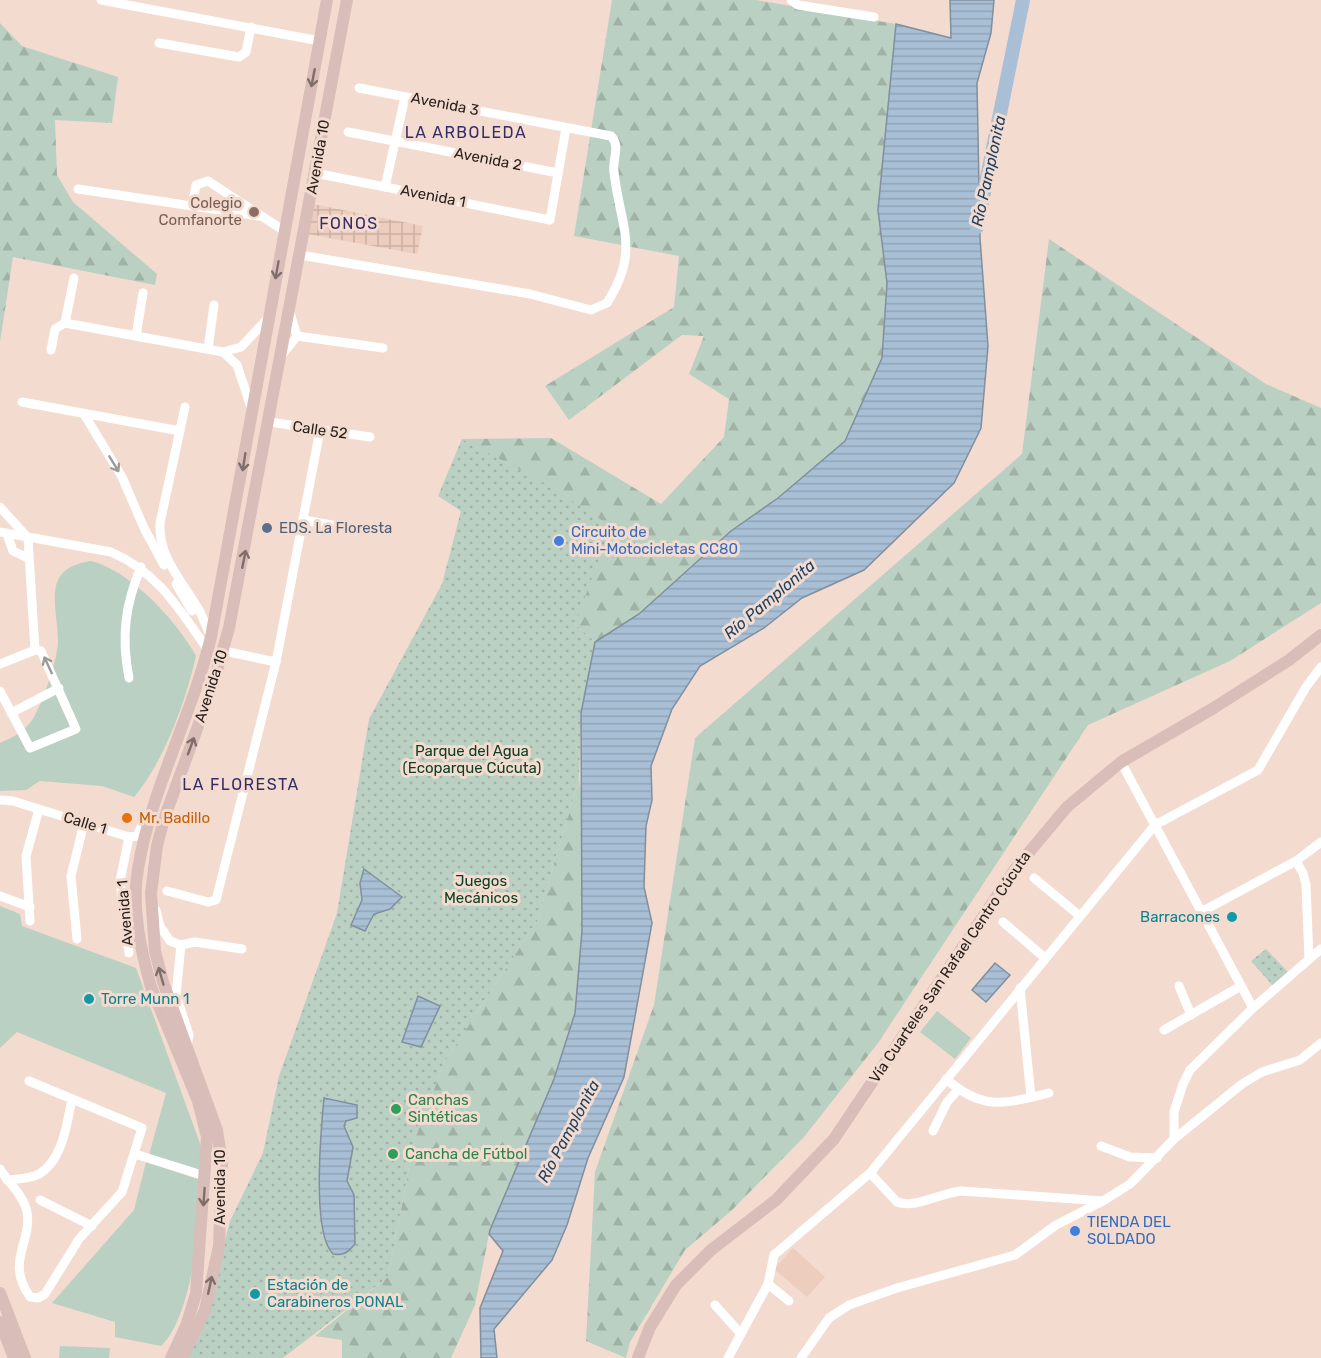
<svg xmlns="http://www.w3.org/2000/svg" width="1321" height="1358" font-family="Rubik,sans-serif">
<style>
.built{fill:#edcdbe}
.industrial{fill:url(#industrial-grid)}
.grass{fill:#bad0c2}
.forest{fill:url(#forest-firs)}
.park{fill:url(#park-dots)}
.water{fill:url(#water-rules);stroke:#818f9e;stroke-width:1.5}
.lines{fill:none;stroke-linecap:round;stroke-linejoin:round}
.river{stroke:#a8bfd6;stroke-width:14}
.minor{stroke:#fff;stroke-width:9}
.major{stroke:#d9bdb9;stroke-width:12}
.oneway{stroke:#806e6a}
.oneway2{stroke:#9e9a98}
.education-dot{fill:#8d6e63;stroke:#f4dbcf;stroke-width:2}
.service-dot{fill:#5c6f8a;stroke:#f4dbcf;stroke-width:2}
.shop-dot{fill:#3f7fe0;stroke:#f4dbcf;stroke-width:2}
.food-dot{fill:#e8710a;stroke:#f4dbcf;stroke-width:2}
.culture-dot{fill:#0f9aa8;stroke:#f4dbcf;stroke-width:2}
.leisure-dot{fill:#2e9e5b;stroke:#f4dbcf;stroke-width:2}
.labels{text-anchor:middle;stroke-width:6;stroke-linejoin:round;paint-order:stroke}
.street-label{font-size:15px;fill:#271e1a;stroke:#f4dbcf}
.education-label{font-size:15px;fill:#785e54;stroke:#f4dbcf;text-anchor:end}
.service-label{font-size:15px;fill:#4e5e75;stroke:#f4dbcf;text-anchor:start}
.shop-label{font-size:15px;fill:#366cbe;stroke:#f4dbcf;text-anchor:start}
.park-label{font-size:15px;fill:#0b4026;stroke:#f4dbcf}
.food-label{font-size:15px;fill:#c56008;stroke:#f4dbcf;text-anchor:start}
.culture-label{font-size:15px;fill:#0d838f;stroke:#f4dbcf;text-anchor:start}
.leisure-label{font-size:15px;fill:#27864d;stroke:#f4dbcf;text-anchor:start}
.neighbourhood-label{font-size:16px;letter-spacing:1.5px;fill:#352c67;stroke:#f4dbcf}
.water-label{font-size:16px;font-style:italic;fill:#1c4263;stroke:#f4dbcf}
</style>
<defs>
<pattern id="industrial-grid" width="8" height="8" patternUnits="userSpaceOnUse" patternTransform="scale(1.5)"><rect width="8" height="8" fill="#edcdbe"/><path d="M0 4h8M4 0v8" fill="none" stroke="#cbb0a3"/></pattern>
<pattern id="forest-firs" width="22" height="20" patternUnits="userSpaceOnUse" patternTransform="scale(1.5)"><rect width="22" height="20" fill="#bad0c2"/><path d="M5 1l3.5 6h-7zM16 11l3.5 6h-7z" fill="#a0b2a6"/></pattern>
<pattern id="park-dots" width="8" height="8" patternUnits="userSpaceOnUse" patternTransform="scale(1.5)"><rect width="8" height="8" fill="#bad0c2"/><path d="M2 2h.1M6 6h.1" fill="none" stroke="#a0b2a6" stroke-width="1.8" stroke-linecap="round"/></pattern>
<pattern id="water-rules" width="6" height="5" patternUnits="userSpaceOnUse" patternTransform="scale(1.5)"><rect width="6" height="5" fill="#a8bfd6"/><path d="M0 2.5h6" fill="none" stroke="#91a4b7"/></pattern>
</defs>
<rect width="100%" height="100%" fill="#f4dbcf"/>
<!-- built -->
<path class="built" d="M 793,1248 L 825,1277 L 807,1297 L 774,1269 Z"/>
<!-- industrial -->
<path class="industrial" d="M 313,204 L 423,226 L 417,254 L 307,234 Z"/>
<!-- grass -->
<g class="grass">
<path d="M 91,561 C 131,571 176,620 196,656 C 186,700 164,762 134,797 L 102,786 L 40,781 L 26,790 L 0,791 L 0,743 C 11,738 22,733 30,723 C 40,712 59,656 58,640 C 57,604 41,568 91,561 Z"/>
<path d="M 0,906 L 20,914 L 22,926 L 136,968 L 202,1149 L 202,1171 L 149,1155 L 166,1093 L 17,1032 L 0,1048 Z"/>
<path d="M 937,1011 L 971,1038 L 955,1059 L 920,1032 Z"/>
<path d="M 146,1162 L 203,1181 C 200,1223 192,1317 161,1346 L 115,1337 L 115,1322 L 52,1303 L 134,1210 Z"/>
<path d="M 60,1346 L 110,1348 L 109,1358 L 59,1358 Z"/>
</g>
<!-- forest -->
<g class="forest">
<path d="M 612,0 L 756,0 L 896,24 L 878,210 L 887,283 L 882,358 L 845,441 L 778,498 L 731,531 L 639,614 L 595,642 L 575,624 L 538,480 L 462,439 L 551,438 L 661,504 L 724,437 L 729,399 L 689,374 L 704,336 L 682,335 L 569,420 L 545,386 L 674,307 L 679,256 L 574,236 Z"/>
<path d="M 0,23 L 22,46 L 118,77 L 112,123 L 55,120 L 57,175 L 73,202 L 157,274 L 155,285 L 13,257 L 0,342 Z"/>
<path d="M 1049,239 L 1266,384 L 1321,408 L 1321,603 L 1230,661 L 1088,725 L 878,1043 L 804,1137 L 732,1210 L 685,1250 L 630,1342 L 626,1358 L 586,1341 L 595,1172 L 654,1005 L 695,738 L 1022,454 Z"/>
<path d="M 579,779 L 583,807 L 582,931 L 575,1013 L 554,1079 L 489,1234 L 475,1305 L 451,1358 L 342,1358 L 342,1340 L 315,1336 L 388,1277 L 414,1141 L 444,1063 L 537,921 Z"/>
</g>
<!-- park -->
<g class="park">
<path d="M 462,439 L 541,481 L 611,526 L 575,624 L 595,642 L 581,713 L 579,779 L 537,921 L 444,1063 L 414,1141 L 388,1277 L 283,1358 L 187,1358 L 208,1307 L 230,1221 L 263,1153 L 279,1076 L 337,913 L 369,719 L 442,584 L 461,511 L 438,496 Z"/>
<path d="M 1266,949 L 1289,973 L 1273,986 L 1251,961 Z"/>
</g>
<!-- water -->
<g class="water">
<path d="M 950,0 L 994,0 L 991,33 L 977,83 L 980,238 L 988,346 L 981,428 L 954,483 L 864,570 L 802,598 L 764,628 L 700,666 L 672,709 L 651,766 L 652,800 L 646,826 L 644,887 L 652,923 L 624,1077 L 588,1158 L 567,1225 L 552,1260 L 494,1329 L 497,1358 L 481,1358 L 480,1308 L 503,1251 L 489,1234 L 490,1230 L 554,1079 L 575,1013 L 582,931 L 581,713 L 595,642 L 639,614 L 731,531 L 778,498 L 845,441 L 882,358 L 887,283 L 878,210 L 896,24 L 951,38 Z"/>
<path d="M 364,869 L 402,897 L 390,909 L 374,914 L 365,931 L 351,925 L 362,900 L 360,883 Z"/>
<path d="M 995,963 L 1010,975 L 986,1002 L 972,990 Z"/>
<path d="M 418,996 L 440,1006 L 421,1047 L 402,1042 Z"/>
<path d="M 324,1098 L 357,1105 L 357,1118 L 346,1121 L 344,1126 L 353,1147 L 347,1181 L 354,1195 L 355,1244 C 348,1252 344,1256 333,1254 C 311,1232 321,1130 324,1098 Z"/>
</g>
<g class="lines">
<!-- river -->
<path class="river" d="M 977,227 L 1023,0"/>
<!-- minor -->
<g class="minor">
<path d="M 101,0 L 320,41"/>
<path d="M 791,0 L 798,5 L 874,17"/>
<path d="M 159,43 L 239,57 L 246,52 L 251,27"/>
<path d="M 348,132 L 558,173"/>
<path d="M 315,173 L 550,220 L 566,128"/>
<path d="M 385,187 L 405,97"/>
<path d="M 78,189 L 259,216"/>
<path d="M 192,206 L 196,185 L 208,181 L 283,230"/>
<path d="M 300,255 L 530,294 L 591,310 L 607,303 C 641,249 620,227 614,172 C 612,159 621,146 611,136 L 359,88"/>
<path d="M 65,323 L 74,278"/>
<path d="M 136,336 L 143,293"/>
<path d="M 297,336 L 383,348"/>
<path d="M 208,349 L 214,305"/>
<path d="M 51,350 L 55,329 L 65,323 L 223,352 L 241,347 L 269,317"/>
<path d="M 223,352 L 237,365 L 251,407"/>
<path d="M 282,355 L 297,336 L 290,313"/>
<path d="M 22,402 L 180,431"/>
<path d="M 185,407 L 160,523 C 158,558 184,583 200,612 C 204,620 207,629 211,637"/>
<path d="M 84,414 L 122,477 L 144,528 L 164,565"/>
<path d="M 270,422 L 370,437"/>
<path d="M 0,507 L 28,538 L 35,650"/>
<path d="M 304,520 L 348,528"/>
<path d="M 0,532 L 111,552 C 159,573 179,609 208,650"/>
<path d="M 7,534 L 13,551 L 28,558"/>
<path d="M 176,584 L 192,611"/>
<path d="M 224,651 L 276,662"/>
<path d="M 0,664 L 35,650 L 41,651 L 76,729 L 30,748 L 0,691"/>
<path d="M 129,678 C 121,637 125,605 141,567"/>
<path d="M 11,713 L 59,688"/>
<path d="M 1121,762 L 1253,1008"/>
<path d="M 0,800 L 13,801 L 129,837 L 137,836 L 143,823 L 150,822"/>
<path d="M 1296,861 L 1303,873 L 1306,885 L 1309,959"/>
<path d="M 1034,878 L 1080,916"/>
<path d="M 167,891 L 208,902 L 216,900 L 276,662 L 320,430"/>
<path d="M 0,896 L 30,907"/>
<path d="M 156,910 L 160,926 L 170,941 L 181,945 L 195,942 L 242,949"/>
<path d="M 1201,912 L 1296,861 L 1321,842"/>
<path d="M 30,921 L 26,856 L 39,809"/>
<path d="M 1003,922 L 1045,958"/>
<path d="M 77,939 L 71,876 L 84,823"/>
<path d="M 181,945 L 176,995 L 189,1035 L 187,1047"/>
<path d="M 129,953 L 120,881 L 129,837"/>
<path d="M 1179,986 L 1191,1015"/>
<path d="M 1020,988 L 1031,1097"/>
<path d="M 1164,1030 L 1241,986"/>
<path d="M 946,1079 C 983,1111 1004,1104 1049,1093"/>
<path d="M 933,1131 L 947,1102 L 959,1089"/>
<path d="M 1174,1139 L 1174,1112 L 1183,1084 L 1190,1070 L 1253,1008 L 1321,949"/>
<path d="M 1101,1146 L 1130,1157 L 1157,1158"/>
<path d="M 135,1154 L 205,1176"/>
<path d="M 0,1169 C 8,1182 24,1196 27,1212 C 32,1244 5,1261 30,1297 L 38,1298 L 45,1294 L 79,1239 L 122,1192 L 142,1128 L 29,1081"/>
<path d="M 870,1173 L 897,1202 C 915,1209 940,1193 961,1191 L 1103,1201"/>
<path d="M 7,1180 C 17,1179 30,1179 39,1174 C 63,1160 67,1123 72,1099"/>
<path d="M 40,1200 L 92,1226"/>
<path d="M 768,1284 L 789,1301"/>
<path d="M 715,1305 L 740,1333"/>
<path d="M 728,1358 L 768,1284 L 774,1255 L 870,1173 L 1155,825 L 1258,770 L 1306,687 L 1321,667"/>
<path d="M 801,1358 L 829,1318 L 849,1305 L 897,1288 L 1015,1255 L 1056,1225 L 1103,1201 L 1130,1184 L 1174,1139 L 1242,1084 L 1262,1072 L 1300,1060 L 1321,1043"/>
</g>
<!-- major -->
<g class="major">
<path d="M 0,1293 L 25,1358"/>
<path d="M 0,1322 L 14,1358"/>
<path d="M 171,1358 L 186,1326 L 196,1294 L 207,1137 L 198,1101 L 151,987 C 141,951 131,907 138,869 C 151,789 192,716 211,637 L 327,0"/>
<path d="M 182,1358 L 205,1310 L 219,1246 L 222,1163 L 217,1130 L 163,982 L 155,951 L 151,893 L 157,846 L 164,819 L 212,688 L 229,628 L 347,0"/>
<path d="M 638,1358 L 650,1327 L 676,1285 L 711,1250 L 776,1200 L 834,1139 L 1015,869 L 1067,807 L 1121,762 L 1212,709 L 1289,660 L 1321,635"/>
</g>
</g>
<!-- one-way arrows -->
<defs><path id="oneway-shaft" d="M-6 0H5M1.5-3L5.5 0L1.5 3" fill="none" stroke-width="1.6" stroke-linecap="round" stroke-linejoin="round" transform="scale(1.5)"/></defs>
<g class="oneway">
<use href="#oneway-shaft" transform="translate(313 78) rotate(101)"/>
<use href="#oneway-shaft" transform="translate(277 270) rotate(100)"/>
<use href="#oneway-shaft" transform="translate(244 462) rotate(99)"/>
<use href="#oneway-shaft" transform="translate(244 559) rotate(-79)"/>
<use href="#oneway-shaft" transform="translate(191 746) rotate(-70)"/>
<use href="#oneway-shaft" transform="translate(161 976) rotate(-106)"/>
<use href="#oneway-shaft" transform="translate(204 1197) rotate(94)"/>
<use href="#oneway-shaft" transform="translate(210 1285) rotate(-78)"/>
</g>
<g class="oneway2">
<use href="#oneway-shaft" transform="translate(114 464) rotate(59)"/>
<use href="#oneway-shaft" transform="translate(48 665) rotate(-115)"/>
</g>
<!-- markers -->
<circle class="education-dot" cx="254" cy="212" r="6"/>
<circle class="service-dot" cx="267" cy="528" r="6"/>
<g class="shop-dot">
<circle cx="559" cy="541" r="6"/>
<circle cx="1075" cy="1231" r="6"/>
</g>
<circle class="food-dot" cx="127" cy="818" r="6"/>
<g class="culture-dot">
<circle cx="1232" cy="917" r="6"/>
<circle cx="89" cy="999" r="6"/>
<circle cx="255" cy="1294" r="6"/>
</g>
<g class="leisure-dot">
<circle cx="396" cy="1109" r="6"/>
<circle cx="393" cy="1154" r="6"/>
</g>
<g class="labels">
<!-- street labels -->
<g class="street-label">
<text transform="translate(445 104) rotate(11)" y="5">Avenida 3</text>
<text transform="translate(318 157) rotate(-80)" y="5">Avenida 10</text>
<text transform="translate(488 159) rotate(11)" y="5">Avenida 2</text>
<text transform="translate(433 196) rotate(11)" y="5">Avenida 1</text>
<text transform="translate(320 430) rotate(8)" y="5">Calle 52</text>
<text transform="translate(211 686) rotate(-72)" y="5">Avenida 10</text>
<text transform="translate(85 823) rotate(17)" y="5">Calle 1</text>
<text transform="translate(125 913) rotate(-95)" y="5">Avenida 1</text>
<text transform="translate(950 967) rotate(-56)" y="5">Vía Cuarteles San Rafael Centro Cúcuta</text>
<text transform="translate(220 1187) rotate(-90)" y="5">Avenida 10</text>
</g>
<!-- education labels -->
<g class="education-label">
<text x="242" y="208">Colegio<tspan x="242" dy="17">Comfanorte</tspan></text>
</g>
<!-- service labels -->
<g class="service-label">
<text x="279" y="533">EDS. La Floresta</text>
</g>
<!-- shop labels -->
<g class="shop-label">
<text x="571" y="537">Circuito de<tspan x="571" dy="17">Mini-Motocicletas CC80</tspan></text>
<text x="1087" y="1227">TIENDA DEL<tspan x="1087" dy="17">SOLDADO</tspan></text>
</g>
<!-- park labels -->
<g class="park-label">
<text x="472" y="756">Parque del Agua<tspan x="472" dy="17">(Ecoparque Cúcuta)</tspan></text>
<text x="481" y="886">Juegos<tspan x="481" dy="17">Mecánicos</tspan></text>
</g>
<!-- food labels -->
<g class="food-label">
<text x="139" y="823">Mr. Badillo</text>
</g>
<!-- culture labels -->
<g class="culture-label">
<text x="1220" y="922" text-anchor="end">Barracones</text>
<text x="101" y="1004">Torre Munn 1</text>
<text x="267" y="1290">Estación de<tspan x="267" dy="17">Carabineros PONAL</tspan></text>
</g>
<!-- leisure labels -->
<g class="leisure-label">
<text x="408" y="1105">Canchas<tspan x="408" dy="17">Sintéticas</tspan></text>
<text x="405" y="1159">Cancha de Fútbol</text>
</g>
<!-- neighbourhood labels -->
<g class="neighbourhood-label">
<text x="466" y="138">LA ARBOLEDA</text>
<text x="349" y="229">FONOS</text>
<text x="241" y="790">LA FLORESTA</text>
</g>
<!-- water labels -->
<g class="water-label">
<text transform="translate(988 171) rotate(-78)" y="6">Río Pamplonita</text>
<text transform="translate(769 599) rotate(-40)" y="6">Río Pamplonita</text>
<text transform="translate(568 1131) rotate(-62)" y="6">Río Pamplonita</text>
</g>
</g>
</svg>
